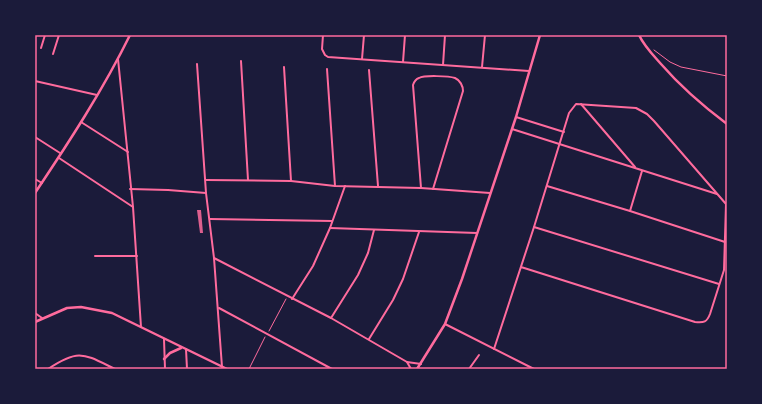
<svg xmlns="http://www.w3.org/2000/svg" width="762" height="404" font-family="'Source Serif 4',serif">
<style>
.building{fill:#dd5f8e}
.lines{fill:none;stroke-linecap:round;stroke-linejoin:round}
.path{stroke:#ff6b9d;stroke-width:1}
.minor{stroke:#ff6b9d;stroke-width:2}
.tertiary{stroke:#ff6b9d;stroke-width:2.5}
.neatline{fill:none;stroke:#ff6b9d;stroke-width:1.5}
</style>
<rect width="100%" height="100%" fill="#1b1b3a"/>
<!-- building -->
<path class="building" d="M 197,210 L 201,210 L 203,233 L 200,233 Z"/>
<g class="lines">
<!-- path -->
<g class="path">
<path d="M 654,50 L 670,62 L 681,67 L 727,76"/>
<path d="M 269,331 L 286,299"/>
<path d="M 249,369 L 265,337"/>
</g>
<!-- minor -->
<g class="minor">
<path d="M 323,35 L 322,49 L 325,55 L 328,57 L 529,71"/>
<path d="M 41,48 L 45,35"/>
<path d="M 53,54 L 59,35"/>
<path d="M 118,59 L 133,207 L 141,327"/>
<path d="M 362,59 L 364,35"/>
<path d="M 241,61 L 248,180"/>
<path d="M 403,62 L 405,35"/>
<path d="M 197,64 L 206,193 L 214,258 L 222,367"/>
<path d="M 443,65 L 445,35"/>
<path d="M 284,67 L 291,181"/>
<path d="M 482,67 L 485,35"/>
<path d="M 327,69 L 335,186"/>
<path d="M 369,70 L 378,186"/>
<path d="M 35,81 L 97,95"/>
<path d="M 581,104 L 635,167"/>
<path d="M 516,117 L 564,132"/>
<path d="M 81,122 L 128,152"/>
<path d="M 512,129 L 717,194"/>
<path d="M 35,137 L 60,153"/>
<path d="M 59,158 L 133,207"/>
<path d="M 35,179 L 42,183"/>
<path d="M 206,180 L 291,181 L 335,186 L 421,188 L 490,193"/>
<path d="M 547,186 L 630,211 L 725,242"/>
<path d="M 421,188 L 413,85 C 414,82 416,79 419,78 C 424,75 449,76 455,78 C 460,80 463,86 463,91 L 433,189"/>
<path d="M 130,189 L 168,190 L 206,193"/>
<path d="M 630,211 L 642,171"/>
<path d="M 210,219 L 332,221"/>
<path d="M 534,227 L 719,284"/>
<path d="M 330,228 L 477,233"/>
<path d="M 95,256 L 137,256"/>
<path d="M 214,258 L 331,318 L 407,362 L 421,364"/>
<path d="M 292,299 L 313,266 L 330,228 L 345,186"/>
<path d="M 219,308 L 332,369"/>
<path d="M 35,313 L 42,318"/>
<path d="M 331,318 L 358,275 L 368,253 L 374,230"/>
<path d="M 445,324 L 534,369"/>
<path d="M 164,339 L 165,369"/>
<path d="M 369,339 L 393,300 L 403,279 L 419,232"/>
<path d="M 186,349 L 187,369"/>
<path d="M 494,349 L 534,227 L 569,113 L 576,104 L 636,108 L 647,114 L 654,121 L 726,204 L 724,270 L 710,314 C 707,322 704,323 695,322 L 521,267"/>
<path d="M 407,362 L 411,369"/>
<path d="M 48,369 C 79,348 84,354 115,369"/>
<path d="M 469,369 L 479,355"/>
</g>
<!-- tertiary -->
<g class="tertiary">
<path d="M 639,35 C 644,46 653,55 661,64 C 681,87 703,106 727,124"/>
<path d="M 35,193 C 69,142 103,90 130,35"/>
<path d="M 35,322 L 67,308 L 81,307 L 112,313 L 227,369"/>
<path d="M 164,359 L 170,353 L 181,348"/>
<path d="M 417,369 L 445,324 L 462,279 L 516,117 L 540,35"/>
</g>
</g>
<!-- border -->
<rect width="762" height="404" fill="none" stroke="#1b1b3a" stroke-width="72"/>
<rect x="36" y="36" width="690" height="332" class="neatline"/>
</svg>
